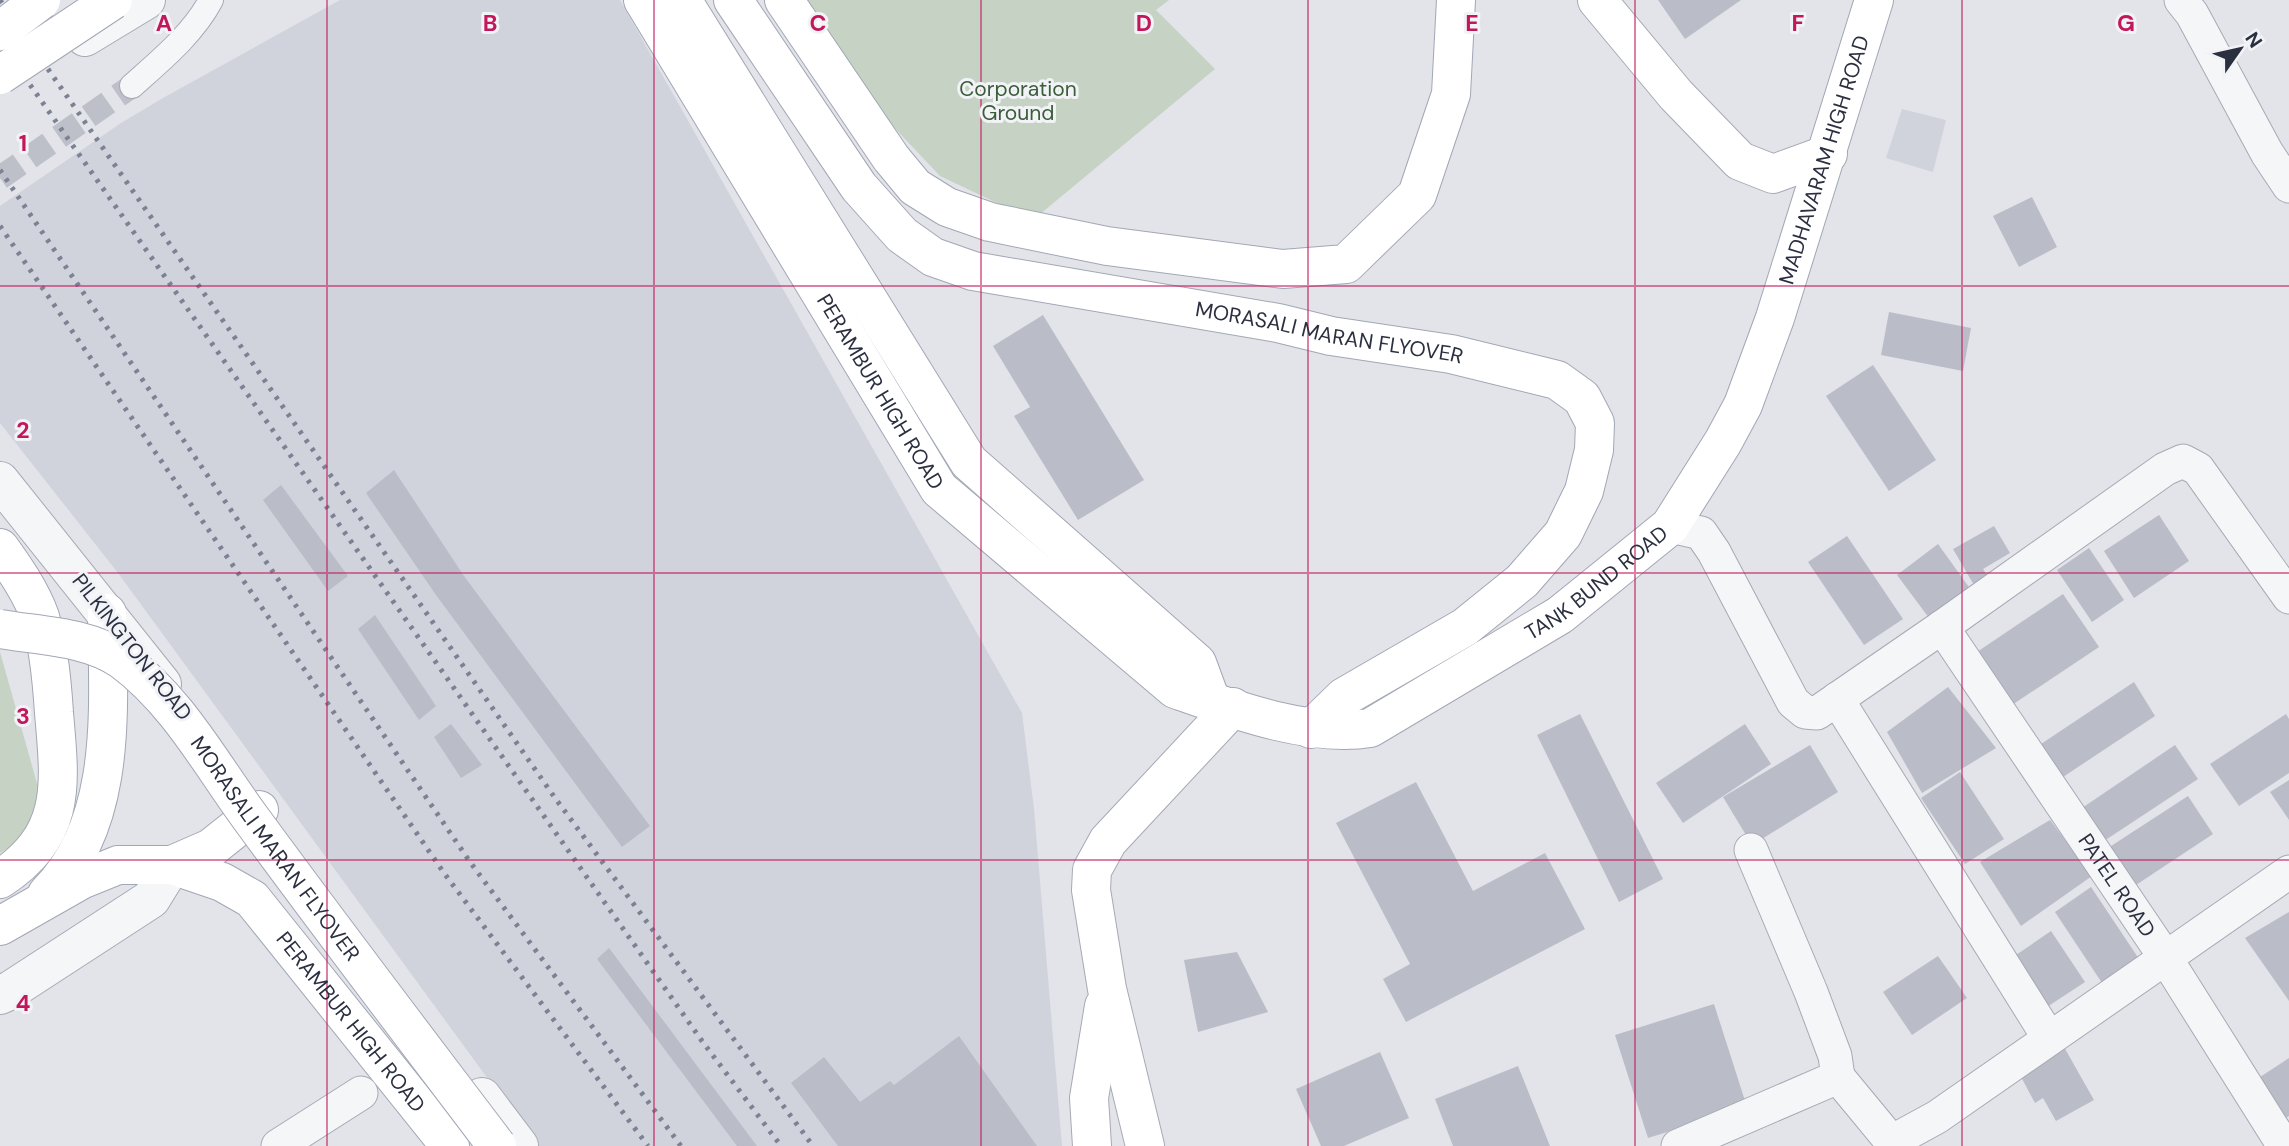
<svg xmlns="http://www.w3.org/2000/svg" width="2289" height="1146" font-family="'DM Sans',sans-serif">
<style>
.built{fill:#d0d3dc}
.green{fill:#c6d3c4}
.building{fill:#babdc7}
.lines{fill:none;stroke-linecap:round;stroke-linejoin:round}
.pedestrian-tunnel{stroke:#bdc0c8;stroke-width:24;stroke-dasharray:24 12;stroke-linecap:butt}
.pedestrian-casing{stroke:#a7aab4;stroke-width:26}
.minor-casing{stroke:#a7aab4;stroke-width:35}
.tertiary-casing{stroke:#a7aab4;stroke-width:40}
.secondary-casing{stroke:#a7aab4;stroke-width:40}
.primary-casing{stroke:#a2a7b5;stroke-width:40}
.pedestrian{stroke:#f5f6f8;stroke-width:24}
.minor{stroke:#f5f6f8;stroke-width:33}
.tertiary{stroke:#f5f6f8;stroke-width:38}
.secondary{stroke:#fff;stroke-width:38}
.primary{stroke:#fff;stroke-width:38}
.rail{stroke:#7c8293;stroke-width:5;stroke-dasharray:3.5 7;stroke-linecap:butt}
.primary-bridge-casing{stroke:#a2a7b5;stroke-width:40;stroke-linecap:butt}
.primary-bridge{stroke:#fff;stroke-width:38}
.grid{fill:none;stroke:#c2185b;stroke-width:2;stroke-opacity:0.55}
.labels{text-anchor:middle;stroke-width:6;stroke-linejoin:round;paint-order:stroke}
.park-label{font-size:21px;fill:#3b5d39;stroke:#f2f3f7}
.street-label{font-size:21px;fill:#2b3041;stroke:#f2f3f7}
.grid-label{font-size:23px;text-anchor:middle;font-weight:bold;fill:#c2185b;stroke:#f2f3f7;stroke-width:6;stroke-linejoin:round;paint-order:stroke}
</style>
<rect width="100%" height="100%" fill="#e2e4ea"/>
<!-- built -->
<g class="built">
<path d="M 340,0 L 620,0 L 1022,713 L 1034,809 L 1062,1146 L 537,1146 L 118,573 L 0,423 L 0,206 L 121,123 L 163,98 Z"/>
<path d="M 1902,109 L 1946,120 L 1933,172 L 1886,158 Z"/>
</g>
<!-- green -->
<g class="green">
<path d="M 796,0 L 1169,0 L 1156,10 L 1215,69 L 1033,220 L 940,176 L 888,121 Z"/>
<path d="M 0,652 L 40,794 L 28,837 L 0,853 Z"/>
</g>
<!-- building -->
<g class="building">
<path d="M 1658,0 L 1741,0 L 1685,39 Z"/>
<path d="M 2032,197 L 2057,247 L 2019,267 L 1993,216 Z"/>
<path d="M 1889,312 L 1971,328 L 1963,371 L 1881,355 Z"/>
<path d="M 1043,315 L 1144,480 L 1078,520 L 1014,416 L 1030,407 L 993,346 Z"/>
<path d="M 1873,365 L 1936,460 L 1889,491 L 1826,396 Z"/>
<path d="M 394,470 L 464,576 L 650,826 L 622,847 L 436,595 L 366,493 Z"/>
<path d="M 281,485 L 348,576 L 328,591 L 263,500 Z"/>
<path d="M 2159,515 L 2189,561 L 2134,598 L 2104,551 Z"/>
<path d="M 1994,526 L 2010,553 L 1983,569 L 1992,584 L 1978,592 L 1953,549 Z"/>
<path d="M 1847,536 L 1903,619 L 1864,645 L 1808,562 Z"/>
<path d="M 1938,544 L 1976,597 L 1935,626 L 1897,575 Z"/>
<path d="M 2089,548 L 2124,600 L 2092,622 L 2057,570 Z"/>
<path d="M 2063,594 L 2099,647 L 2009,707 L 1974,654 Z"/>
<path d="M 375,615 L 436,706 L 419,720 L 358,629 Z"/>
<path d="M 2134,682 L 2155,716 L 2063,777 L 2041,744 Z"/>
<path d="M 1948,687 L 1996,748 L 1922,793 L 1887,732 Z"/>
<path d="M 1580,714 L 1663,879 L 1619,902 L 1537,735 Z"/>
<path d="M 2286,714 L 2289,719 L 2289,773 L 2239,806 L 2210,764 Z"/>
<path d="M 451,724 L 482,765 L 461,778 L 434,737 Z"/>
<path d="M 1745,724 L 1771,764 L 1683,823 L 1656,783 Z"/>
<path d="M 1810,745 L 1838,792 L 1752,845 L 1723,797 Z"/>
<path d="M 2175,745 L 2198,779 L 2104,841 L 2082,808 Z"/>
<path d="M 1960,772 L 2004,839 L 1965,864 L 1921,798 Z"/>
<path d="M 2289,780 L 2289,820 L 2270,792 Z"/>
<path d="M 1416,782 L 1473,891 L 1545,853 L 1585,929 L 1406,1022 L 1383,979 L 1410,964 L 1336,823 Z"/>
<path d="M 2188,796 L 2213,834 L 2133,887 L 2108,848 Z"/>
<path d="M 2050,820 L 2092,876 L 2021,926 L 1980,862 Z"/>
<path d="M 2091,887 L 2139,959 L 2102,983 L 2055,912 Z"/>
<path d="M 2289,912 L 2289,1001 L 2245,938 Z"/>
<path d="M 2051,931 L 2085,982 L 2047,1007 L 2013,957 Z"/>
<path d="M 609,948 L 757,1146 L 737,1146 L 597,959 Z"/>
<path d="M 1237,952 L 1268,1012 L 1198,1032 L 1184,960 Z"/>
<path d="M 1938,956 L 1967,998 L 1912,1035 L 1883,992 Z"/>
<path d="M 1714,1004 L 1747,1107 L 1648,1138 L 1615,1035 Z"/>
<path d="M 959,1036 L 1037,1146 L 838,1146 L 791,1083 L 824,1057 L 860,1102 L 890,1081 L 894,1085 Z"/>
<path d="M 2064,1047 L 2094,1100 L 2056,1121 L 2043,1098 L 2035,1103 L 2019,1073 Z"/>
<path d="M 1380,1052 L 1409,1118 L 1344,1146 L 1321,1146 L 1296,1089 Z"/>
<path d="M 2289,1058 L 2289,1116 L 2284,1119 L 2257,1079 Z"/>
<path d="M 1518,1066 L 1550,1146 L 1453,1146 L 1435,1099 Z"/>
</g>
<g class="lines">
<!-- pedestrian-tunnel -->
<path class="pedestrian-tunnel" d="M 0,178 L 132,86"/>
<defs>
<path id="pedestrian" d="M 132,86 C 161,60 193,34 211,0"/>
<g id="minor">
<path d="M 2181,0 L 2192,14 L 2267,153 L 2289,186"/>
<path d="M 1670,526 L 1701,533 L 1714,552 L 1793,702 L 1805,712 L 1817,713 L 1942,627 L 2165,469 L 2183,461 L 2198,469 L 2289,597"/>
<path id="s1" d="M 1942,627 L 2165,957 L 2284,1146"/>
<path d="M 1837,699 L 2049,1038"/>
<path d="M 1751,850 L 1811,992 L 1835,1056 L 1838,1077"/>
<path d="M 1838,1077 L 1895,1146"/>
<path d="M 1893,1141 L 1937,1117 L 2289,872"/>
<path d="M 278,1146 L 361,1093"/>
<path d="M 1678,1146 L 1838,1077"/>
</g>
<g id="tertiary">
<path d="M 85,37 L 146,0"/>
<path d="M 0,481 L 162,684"/>
<path d="M 0,995 L 11,990 L 151,899 L 172,865"/>
<path d="M 482,1097 L 519,1146"/>
</g>
<g id="secondary">
<path d="M 1597,0 L 1676,95 L 1740,161 L 1773,174 L 1828,154"/>
<path d="M 1092,1146 L 1089,1098 L 1104,1006"/>
<path d="M 1145,1146 L 1107,989 L 1091,890 L 1092,870 L 1108,841 L 1233,707"/>
</g>
<g id="primary">
<path id="s2" d="M 643,0 L 939,489 L 1175,689 C 1232,709 1310,738 1370,728 L 1560,615 L 1670,526 L 1723,442 L 1743,405 L 1775,318 L 1874,0"/>
<path d="M 682,0 L 969,462 L 1197,663 L 1211,701"/>
<path id="s3" d="M 733,0 L 859,187 L 902,235 L 933,257 L 973,271 L 1278,323 L 1331,336 L 1451,354 L 1557,380 L 1582,398 L 1595,423 L 1594,450 L 1584,491 L 1563,534 L 1522,581 L 1465,627 L 1344,697 L 1311,729"/>
<path d="M 784,0 L 891,158 L 915,187 L 947,207 L 990,222 L 1107,246 L 1283,269 L 1346,264 L 1417,195 L 1451,94 L 1456,0"/>
<path d="M 0,548 C 15,569 31,592 40,617 C 49,647 52,681 54,713 C 60,783 68,835 0,879"/>
<path d="M 172,865 L 211,848 L 259,810"/>
<path d="M 47,894 C 119,822 108,706 107,613"/>
<path id="s4" d="M 0,926 L 81,880 L 118,865 L 172,865 L 222,882 L 252,899 L 450,1146"/>
</g>
</defs>
<!-- pedestrian casing -->
<use href="#pedestrian" class="pedestrian-casing"/>
<!-- minor casing -->
<use href="#minor" class="minor-casing"/>
<!-- tertiary casing -->
<use href="#tertiary" class="tertiary-casing"/>
<!-- secondary casing -->
<use href="#secondary" class="secondary-casing"/>
<!-- primary casing -->
<use href="#primary" class="primary-casing"/>
<!-- pedestrian -->
<use href="#pedestrian" class="pedestrian"/>
<!-- minor -->
<use href="#minor" class="minor"/>
<!-- tertiary -->
<use href="#tertiary" class="tertiary"/>
<!-- secondary -->
<use href="#secondary" class="secondary"/>
<!-- primary -->
<use href="#primary" class="primary"/>
<!-- rail -->
<g class="rail">
<path d="M 0,0 L 555,798 L 813,1146"/>
<path d="M 0,42 L 702,1041 L 781,1146"/>
<path d="M 0,170 L 470,862 L 681,1146"/>
<path d="M 0,226 L 444,873 L 648,1146"/>
</g>
<defs>
<g id="primary-bridge">
<path d="M 0,31 L 41,0"/>
<path d="M 0,75 L 113,0"/>
<path id="s5" d="M 0,629 C 40,636 87,636 122,660 C 179,702 213,768 255,824 C 334,932 416,1039 497,1146"/>
</g>
</defs>
<!-- primary-bridge casing -->
<use href="#primary-bridge" class="primary-bridge-casing"/>
<!-- primary-bridge -->
<use href="#primary-bridge" class="primary-bridge"/>
</g>
<!-- grid -->
<path class="grid" d="M 327,0 L 327,1146M 654,0 L 654,1146M 981,0 L 981,1146M 1308,0 L 1308,1146M 1635,0 L 1635,1146M 1962,0 L 1962,1146M 0,286 L 2289,286M 0,573 L 2289,573M 0,860 L 2289,860"/>
<g class="labels">
<!-- park labels -->
<g class="park-label">
<text x="1018" y="96">Corporation<tspan x="1018" dy="24">Ground</tspan></text>
</g>
<!-- street labels -->
<g class="street-label">
<text dy="7" stroke="none"><textPath href="#s2" startOffset="1844">MADHAVARAM HIGH ROAD</textPath></text>
<text dy="7" stroke="none"><textPath href="#s3" startOffset="732">MORASALI MARAN FLYOVER</textPath></text>
<text dy="7" stroke="none"><textPath href="#s2" startOffset="458">PERAMBUR HIGH ROAD</textPath></text>
<text dy="7" stroke="none"><textPath href="#s2" startOffset="1351">TANK BUND ROAD</textPath></text>
<text transform="translate(132 647) rotate(52)" y="7">PILKINGTON ROAD</text>
<text dy="7" stroke="none"><textPath href="#s5" startOffset="371">MORASALI MARAN FLYOVER</textPath></text>
<text dy="7" stroke="none"><textPath href="#s1" startOffset="312">PATEL ROAD</textPath></text>
<text dy="7" stroke="none"><textPath href="#s4" startOffset="432">PERAMBUR HIGH ROAD</textPath></text>
</g>
</g>
<g class="grid-label">
<text x="164" y="31">A</text>
<text x="490" y="31">B</text>
<text x="818" y="31">C</text>
<text x="1144" y="31">D</text>
<text x="1472" y="31">E</text>
<text x="1798" y="31">F</text>
<text x="2126" y="31">G</text>
<text x="23" y="151">1</text>
<text x="23" y="438">2</text>
<text x="23" y="724">3</text>
<text x="23" y="1011">4</text>
</g>
<!-- north arrow -->
<g transform="translate(2240 49) rotate(56)" stroke="#f2f3f7" stroke-width="5" paint-order="stroke">
<path d="M0-5L12 26L0 18L-12 26Z" fill="#2b3041"/>
<text y="-10" font-size="19" font-weight="bold" text-anchor="middle" fill="#2b3041">N</text>
</g>
</svg>
